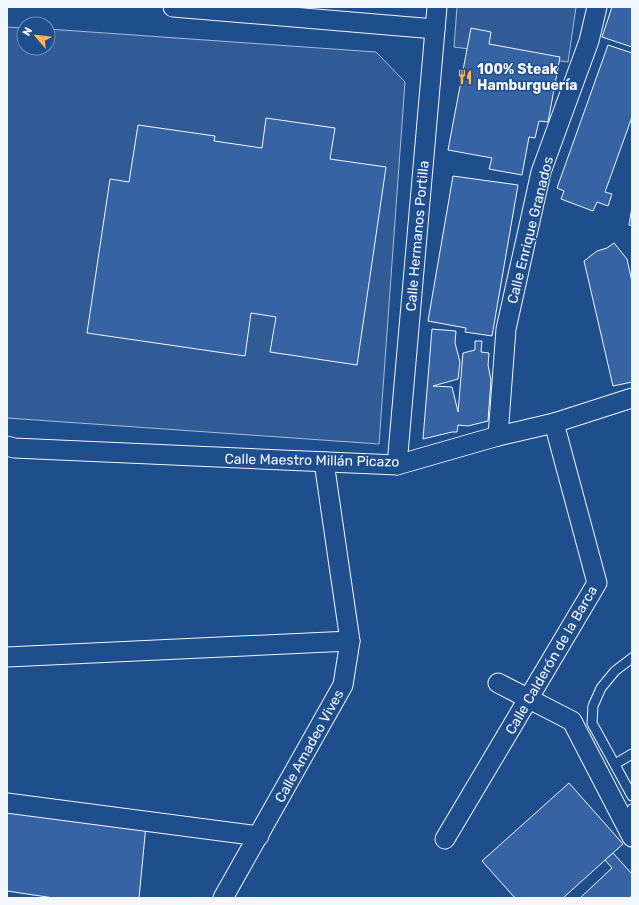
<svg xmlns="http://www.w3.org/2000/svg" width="639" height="905" font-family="Rubik,sans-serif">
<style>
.built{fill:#305b95;stroke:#a8bbd7}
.building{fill:#3563a3;stroke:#f2f6ff}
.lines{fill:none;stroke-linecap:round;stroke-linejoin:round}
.service-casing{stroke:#f2f6ff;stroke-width:11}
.minor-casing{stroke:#f2f6ff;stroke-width:21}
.service{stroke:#1f4e8c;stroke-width:9}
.minor{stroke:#1f4e8c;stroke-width:19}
.labels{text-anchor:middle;stroke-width:3;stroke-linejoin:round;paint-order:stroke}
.poi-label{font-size:14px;font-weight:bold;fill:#f2f6ff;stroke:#1f4e8c;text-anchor:start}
.street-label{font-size:14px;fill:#f2f6ff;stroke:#1f4e8c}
</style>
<rect width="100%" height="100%" fill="#1f4e8c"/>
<!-- built -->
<g class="built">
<path d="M 457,7 L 576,7 L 568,62 L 454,47 Z"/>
<path d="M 7,27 L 24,28 L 24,48 L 48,48 L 48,29 L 376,52 L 405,82 L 379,444 L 7,418 Z"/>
</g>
<!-- building -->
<g class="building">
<path d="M 612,7 L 632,7 L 632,47 L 602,37 Z"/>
<path d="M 471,28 L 491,32 L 489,44 L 560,57 L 548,122 L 539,121 L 535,138 L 529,137 L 522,175 L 489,169 L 492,158 L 448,150 Z"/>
<path d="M 608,45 L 632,53 L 632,117 L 605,192 L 612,194 L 608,206 L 597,202 L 593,211 L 561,199 L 564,191 L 557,188 Z"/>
<path d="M 266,118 L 335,128 L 330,159 L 386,167 L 357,365 L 270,352 L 276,317 L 251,313 L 245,356 L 87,333 L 110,179 L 129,182 L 138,125 L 215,136 L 214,141 L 262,148 Z"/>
<path d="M 453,176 L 518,185 L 492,336 L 465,332 L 466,328 L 428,321 Z"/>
<path d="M 632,207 L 632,226 L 629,225 Z"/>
<path d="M 614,243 L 627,259 L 632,282 L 632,382 L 613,386 L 584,261 L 597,251 L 607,248 Z"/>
<path d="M 432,329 L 456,331 L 455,343 L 460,362 L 458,379 L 433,386 L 452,387 L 458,412 L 463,353 L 475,350 L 475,341 L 482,341 L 481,352 L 489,353 L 488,365 L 491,380 L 488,421 L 468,426 L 458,425 L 457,432 L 452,432 L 423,439 Z"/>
<path d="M 569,783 L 623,844 L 563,898 L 515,898 L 482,861 Z"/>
<path d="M 7,808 L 146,825 L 139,898 L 54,898 L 7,891 Z"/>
<path d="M 613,853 L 632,874 L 632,896 L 629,898 L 580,898 L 612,868 L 605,860 Z"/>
</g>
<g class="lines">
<defs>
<g id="service">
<path d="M 632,658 L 615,671 L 601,688 L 593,706 L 592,723 L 632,796"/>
<path d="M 615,764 L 632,754"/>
<path d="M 625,823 L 632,809"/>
</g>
<g id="minor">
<path d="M 173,7 L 435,29"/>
<path d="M 498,436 L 506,329 L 541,172 L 589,41 L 597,7"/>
<path d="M 7,446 L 14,448 L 397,465 L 498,436 L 554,423 L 632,398"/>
<path d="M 397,465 L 437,7"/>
<path d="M 7,657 L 350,641"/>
<path d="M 498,683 L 572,721 L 632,837"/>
<path d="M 7,803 L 259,836"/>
<path d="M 445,839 L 597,583 L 554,423"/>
<path d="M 223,898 L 343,685 L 350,641 L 324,462"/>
</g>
</defs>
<!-- service casing -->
<use href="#service" class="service-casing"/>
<!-- minor casing -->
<use href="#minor" class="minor-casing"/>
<!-- service -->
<use href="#service" class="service"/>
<!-- minor -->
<use href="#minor" class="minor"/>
</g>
<!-- icons -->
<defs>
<symbol id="restaurant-bare" viewBox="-9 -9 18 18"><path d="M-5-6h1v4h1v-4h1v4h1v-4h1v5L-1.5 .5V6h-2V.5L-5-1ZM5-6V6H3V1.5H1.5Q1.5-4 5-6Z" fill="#ffb74d" stroke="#1f4e8c" stroke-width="2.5" paint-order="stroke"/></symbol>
</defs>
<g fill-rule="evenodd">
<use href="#restaurant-bare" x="454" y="66" width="22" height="22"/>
</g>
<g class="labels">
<!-- poi labels -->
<g class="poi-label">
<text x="477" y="74">100% Steak<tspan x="477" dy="16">Hamburguería</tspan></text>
</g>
<!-- street labels -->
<g class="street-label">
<text transform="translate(530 230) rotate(-76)" y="5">Calle Enrique Granados</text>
<text transform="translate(417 236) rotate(-85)" y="5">Calle Hermanos Portilla</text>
<text transform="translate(312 460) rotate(1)" y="5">Calle Maestro Millán Picazo</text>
<text transform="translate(551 660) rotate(-60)" y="5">Calle Calderón de la Barca</text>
<text transform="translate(309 746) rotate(-61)" y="5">Calle Amadeo Vives</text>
</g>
</g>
<!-- border -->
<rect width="639" height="905" fill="none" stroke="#f2f6ff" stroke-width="16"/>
<!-- north arrow -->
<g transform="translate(36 36) rotate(298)"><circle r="19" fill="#1f4e8c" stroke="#7391ba"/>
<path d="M0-3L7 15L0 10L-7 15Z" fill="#ffb74d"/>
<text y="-6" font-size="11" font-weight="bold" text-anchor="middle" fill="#f2f6ff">N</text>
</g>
</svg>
